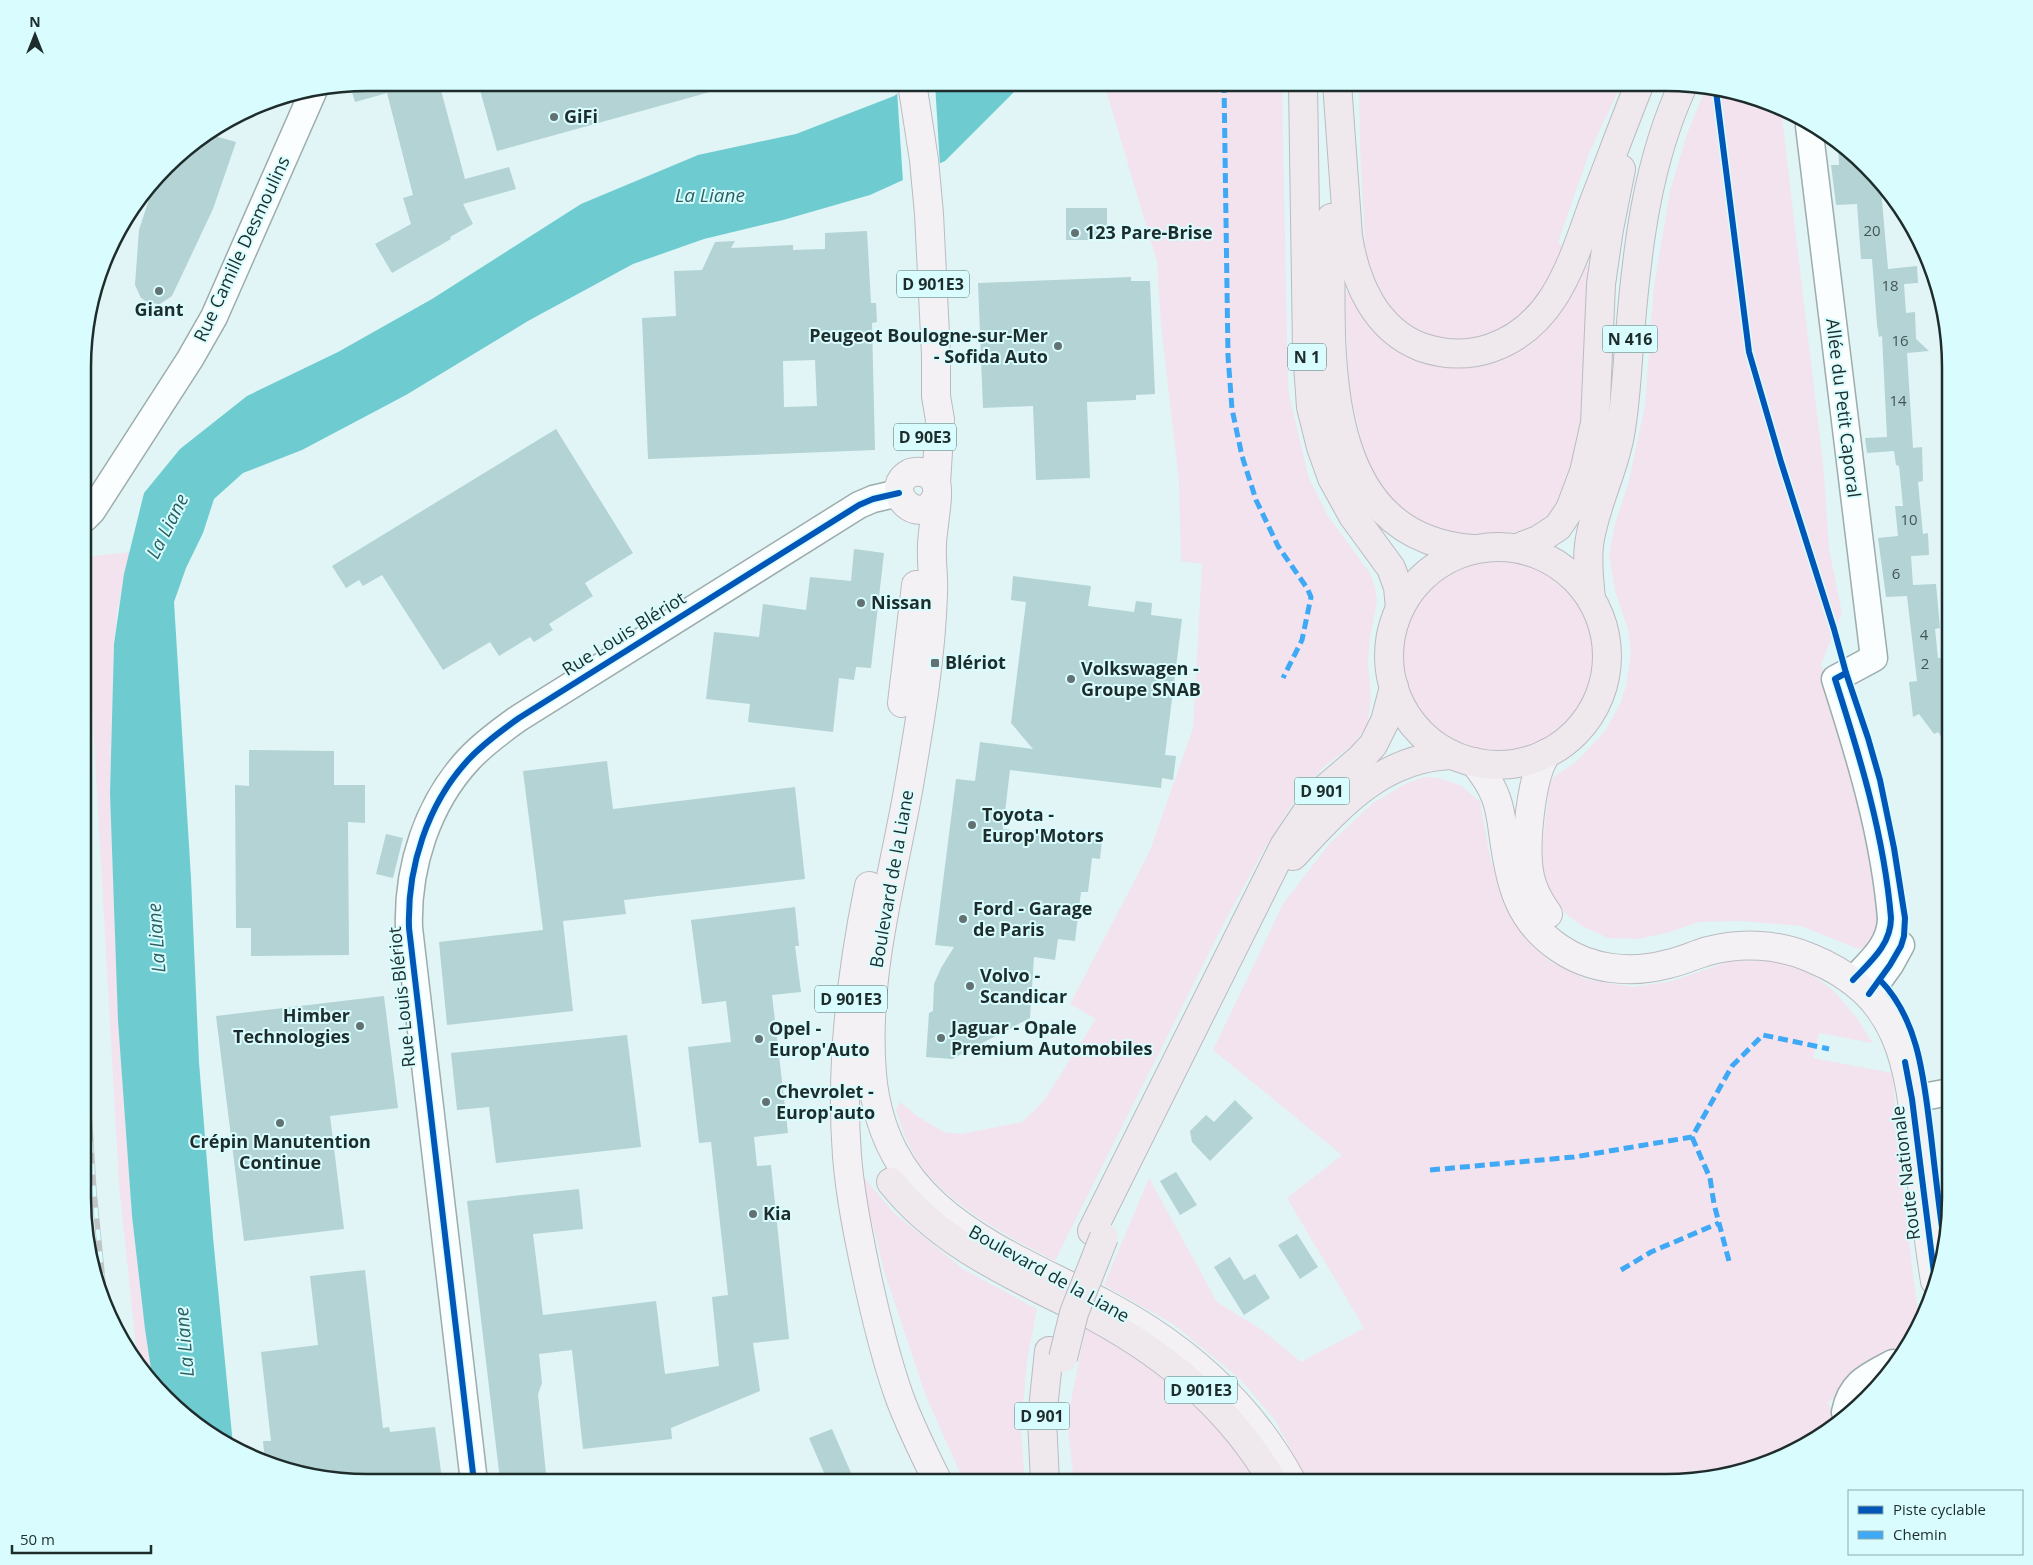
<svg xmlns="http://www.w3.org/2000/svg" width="2033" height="1565" font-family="'Open Sans',sans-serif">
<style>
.green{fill:#f2e3ef}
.water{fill:#6eccd0}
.pier{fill:#e1f5f6}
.building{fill:#b3d3d4;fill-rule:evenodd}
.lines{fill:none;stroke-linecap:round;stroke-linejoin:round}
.minor-casing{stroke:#9dacad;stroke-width:29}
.major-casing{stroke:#babbc1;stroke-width:30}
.highway-casing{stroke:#babbc1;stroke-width:30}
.minor{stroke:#fafefe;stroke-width:26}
.major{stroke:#f4f1f4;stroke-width:28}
.highway{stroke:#efe9ee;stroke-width:28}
.rail-casing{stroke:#bfc4c4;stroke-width:5.5}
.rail{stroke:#d9fdfe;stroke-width:4;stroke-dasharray:11;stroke-linecap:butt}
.highway-bridge-casing{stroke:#babbc1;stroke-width:30;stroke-linecap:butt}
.highway-bridge{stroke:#efe9ee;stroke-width:28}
.quiet{stroke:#3fa9f5;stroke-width:5;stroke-dasharray:10 5;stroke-linecap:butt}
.cycleway-casing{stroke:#d9fdfe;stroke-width:9}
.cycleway{stroke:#0057b8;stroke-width:6}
.poi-dot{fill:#627273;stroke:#d9fdfe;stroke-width:2}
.labels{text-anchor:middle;stroke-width:4;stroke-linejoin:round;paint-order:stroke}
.number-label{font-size:15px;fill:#435656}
.shield{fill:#d9fdfe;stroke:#566b6b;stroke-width:1}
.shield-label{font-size:16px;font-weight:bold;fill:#1e2c2c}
.poi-label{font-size:18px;font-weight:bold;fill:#1e2c2c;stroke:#d9fdfe;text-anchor:start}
.street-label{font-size:18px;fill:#1e2c2c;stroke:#d9fdfe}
.water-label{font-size:19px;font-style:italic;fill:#2c6061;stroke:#d9fdfe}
.rim{fill:none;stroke:#1e2c2c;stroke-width:2.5}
</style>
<rect width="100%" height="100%" fill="#e1f5f6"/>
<!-- green -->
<g class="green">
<path d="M 1104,83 L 1282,83 L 1288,386 L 1290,399 L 1309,478 L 1328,516 L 1370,573 L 1375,587 L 1377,602 L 1370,637 L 1368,664 L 1371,695 L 1368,723 L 1354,744 L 1325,766 L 1300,792 L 1266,846 L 1223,925 L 1055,1261 C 1010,1238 952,1207 921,1166 C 909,1149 902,1129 896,1110 L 900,1102 L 917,1116 L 944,1132 L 961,1134 L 1022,1122 L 1043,1102 L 1096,1019 L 1070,1004 L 1149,853 L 1193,729 L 1202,564 L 1181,561 L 1179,481 L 1161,325 L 1157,262 Z"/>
<path d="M 1359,83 L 1622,83 L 1590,151 L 1558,242 L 1593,270 L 1582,426 L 1559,506 L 1538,528 L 1514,532 L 1470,536 L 1442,533 L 1402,514 L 1370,479 L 1349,385 L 1345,295 L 1365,240 L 1360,148 Z"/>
<path d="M 1706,88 L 1774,104 L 1781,109 L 1824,472 L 1829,549 L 1842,613 L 1821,664 L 1862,794 L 1882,926 L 1867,946 L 1858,949 L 1801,926 L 1740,921 L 1699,922 L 1670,932 L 1638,939 L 1608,938 L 1580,925 L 1566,914 L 1555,902 L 1546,883 L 1542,870 L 1543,840 L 1550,783 L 1556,775 L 1576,762 L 1605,731 L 1620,704 L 1626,686 L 1631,653 L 1628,629 L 1615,591 L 1609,554 L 1615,524 L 1629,481 L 1645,405 L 1654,286 L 1670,191 L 1687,134 Z"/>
<path d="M 130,552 L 117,612 L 114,644 L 110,793 L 118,1021 L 132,1216 L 145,1329 L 152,1376 L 137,1356 L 119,1184 L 84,562 L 85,557 Z"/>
<circle cx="1498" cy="655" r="97"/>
<path d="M 1424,777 L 1439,778 L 1462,786 L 1480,802 L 1490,857 L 1505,906 L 1520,930 L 1549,961 L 1588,980 L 1633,987 L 1672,981 L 1731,961 L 1775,961 L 1807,971 L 1833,990 L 1856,1017 L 1873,1043 L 1819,1033 L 1813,1058 L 1892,1073 L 1907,1226 L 1919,1322 L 1902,1350 L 1855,1374 L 1828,1403 L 1835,1419 L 1791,1453 L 1721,1477 L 1665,1482 L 1308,1482 L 1275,1420 L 1240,1379 L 1173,1324 L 1104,1285 L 1149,1178 L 1217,1302 L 1262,1330 L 1301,1362 L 1364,1328 L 1287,1198 L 1342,1155 L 1213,1050 L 1283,904 L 1329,844 L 1373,803 L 1407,783 Z"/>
<path d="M 860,1173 L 894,1213 L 963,1269 L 1037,1309 L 1027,1361 L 1021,1432 L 1025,1482 L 964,1482 L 925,1394 L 885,1274 Z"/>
<path d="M 1086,1327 C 1142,1360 1196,1398 1236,1450 C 1244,1460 1250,1472 1256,1482 L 1074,1482 L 1067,1420 Z"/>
</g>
<!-- water -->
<path class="water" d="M 912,83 L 1023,83 L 945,161 L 870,195 L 783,220 L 704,239 L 633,264 L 528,321 L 406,395 L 302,450 L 243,473 L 214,499 L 203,533 L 186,568 L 174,602 L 191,878 L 199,1062 L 213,1237 L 233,1445 L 180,1412 L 152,1376 L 145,1329 L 132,1216 L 118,1021 L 110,793 L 114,644 L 124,574 L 144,493 L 180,449 L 247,396 L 338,352 L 432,299 L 581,204 L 698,155 L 796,134 L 894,96 Z"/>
<!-- pier -->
<path class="pier" d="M 907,83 L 935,83 L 940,166 L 903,182 L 897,90 Z"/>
<!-- building -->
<g class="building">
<path d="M 368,82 L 439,83 L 465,179 L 509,167 L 516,189 L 463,204 L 473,224 L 450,237 L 451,239 L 392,273 L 375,244 L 411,224 L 403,198 L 413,195 L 387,93 L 355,102 L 350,85 Z"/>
<path d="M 478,83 L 727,83 L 728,87 L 497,151 Z"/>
<path d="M 211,135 L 236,142 L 213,209 L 172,296 L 160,304 L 149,303 L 141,298 L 135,285 L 139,230 L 154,184 L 180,153 Z"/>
<path d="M 1838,144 L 1853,153 L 1881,189 L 1888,269 L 1917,266 L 1918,283 L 1904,284 L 1906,313 L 1915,312 L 1916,339 L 1929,351 L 1907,353 L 1913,448 L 1922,447 L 1923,481 L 1918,482 L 1923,534 L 1928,533 L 1929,555 L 1911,556 L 1913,585 L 1936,584 L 1940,628 L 1935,629 L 1938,658 L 1942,658 L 1943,673 L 1950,672 L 1950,749 L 1938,732 L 1934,734 L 1919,714 L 1913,717 L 1909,682 L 1917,681 L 1907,596 L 1886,597 L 1878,538 L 1898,536 L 1895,506 L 1903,506 L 1899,466 L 1896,465 L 1894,451 L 1867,453 L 1865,438 L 1887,437 L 1882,336 L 1879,337 L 1877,325 L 1872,259 L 1861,259 L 1857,204 L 1836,205 L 1831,165 L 1839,165 Z"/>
<rect x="1066" y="208" width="41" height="32"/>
<path d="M 867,231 L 871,303 L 876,303 L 877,322 L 872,323 L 875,450 L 648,459 L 642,318 L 676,316 L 674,271 L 702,270 L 715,242 L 735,241 L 731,248 L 793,245 L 793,250 L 825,249 L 825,233 ZM 815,360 L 817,406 L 784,407 L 783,361 Z"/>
<path d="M 1131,277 L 1131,281 L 1150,281 L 1155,394 L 1136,395 L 1136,400 L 1087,402 L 1090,478 L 1036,480 L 1033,406 L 983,408 L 978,283 Z"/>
<path d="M 556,429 L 633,553 L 585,583 L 593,596 L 549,624 L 553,630 L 534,642 L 530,637 L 499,656 L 490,642 L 443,670 L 382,575 L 363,586 L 359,580 L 346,588 L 332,566 Z"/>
<path d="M 854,549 L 884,553 L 871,668 L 856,667 L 854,680 L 839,678 L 833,732 L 748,722 L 750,704 L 706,699 L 714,632 L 759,637 L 763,604 L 806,610 L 810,577 L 851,581 Z"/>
<path d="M 1013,576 L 1091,586 L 1088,606 L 1134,612 L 1136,601 L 1152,603 L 1151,615 L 1182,619 L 1165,755 L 1176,756 L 1173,780 L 1162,778 L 1161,788 L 1010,770 L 1003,829 L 1102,841 L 1100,859 L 1092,858 L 1088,892 L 1081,892 L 1075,941 L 1058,939 L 1055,960 L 1034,957 L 1030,1018 L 952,1059 L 926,1057 L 929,1013 L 933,1011 L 934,984 L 941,968 L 954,947 L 935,945 L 956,779 L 975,781 L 980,742 L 1033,749 L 1011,723 L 1026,602 L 1011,600 Z"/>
<path d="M 249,750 L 334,751 L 334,785 L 365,785 L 365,823 L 348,822 L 349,955 L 251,956 L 251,928 L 236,928 L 235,785 L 249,786 Z"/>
<path d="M 607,761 L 613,809 L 795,787 L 805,879 L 624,900 L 626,914 L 563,921 L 573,1011 L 447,1025 L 439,942 L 543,930 L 523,771 Z"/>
<path d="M 386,834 L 403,838 L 393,878 L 376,874 Z"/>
<path d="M 795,907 L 799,946 L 795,946 L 801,992 L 772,995 L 788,1133 L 754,1137 L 757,1166 L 771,1165 L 789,1339 L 753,1343 L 760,1391 L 671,1428 L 672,1439 L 583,1449 L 572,1350 L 539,1354 L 542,1383 L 538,1394 L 546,1474 L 500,1480 L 467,1201 L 579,1189 L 583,1229 L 533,1234 L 543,1315 L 656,1301 L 665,1374 L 719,1366 L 712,1297 L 728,1295 L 711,1142 L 699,1143 L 688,1047 L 731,1042 L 726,1001 L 702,1004 L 691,920 Z"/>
<path d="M 384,996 L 398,1108 L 330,1116 L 344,1229 L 244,1241 L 216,1016 Z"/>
<path d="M 627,1035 L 641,1147 L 496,1163 L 489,1107 L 457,1110 L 451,1053 Z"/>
<path d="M 1235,1100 L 1253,1118 L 1210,1161 L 1192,1142 L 1190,1131 L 1206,1115 L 1214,1122 Z"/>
<path d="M 1176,1172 L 1197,1205 L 1180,1215 L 1160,1181 Z"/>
<path d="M 1297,1234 L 1318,1267 L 1300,1279 L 1278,1245 Z"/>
<path d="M 1230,1257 L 1244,1280 L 1255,1274 L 1270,1298 L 1244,1315 L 1214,1267 Z"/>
<path d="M 365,1270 L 383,1428 L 389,1427 L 390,1432 L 435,1427 L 442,1479 L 415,1482 L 349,1482 L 265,1462 L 263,1441 L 271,1441 L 261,1352 L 318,1345 L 310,1276 Z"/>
<path d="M 832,1429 L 855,1482 L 828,1482 L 809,1438 Z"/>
</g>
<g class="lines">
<defs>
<g id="minor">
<path d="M 1809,126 L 1874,658 L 1835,679 C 1860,757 1884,835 1891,918 C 1891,945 1870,962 1853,980"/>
<path d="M 85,518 L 92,511 L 190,359 L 214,317 L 313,92"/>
<path d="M 1869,994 L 1890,965 L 1901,945"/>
<path d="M 1912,1099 L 1950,1092"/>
<path d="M 1845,1412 C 1851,1382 1869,1376 1893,1363"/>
<path d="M 474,1482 L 409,928 C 407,868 427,804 469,759 C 484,743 502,730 519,718 L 859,505 L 873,499 L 899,493"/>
</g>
<g id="major">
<path d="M 912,83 L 924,160 L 929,214 L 936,355 L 936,396 L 940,420 L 936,483"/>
<path d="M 936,497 C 922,530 879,491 910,473 C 920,470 931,472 936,483 C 940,493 932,531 932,545 C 931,561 934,578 933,594 C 931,660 919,727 908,791 C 891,885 864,978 872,1074 C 886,1234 1038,1257 1149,1330 C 1209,1369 1258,1419 1292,1482"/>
<path d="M 902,703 L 916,585"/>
<path d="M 1547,753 C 1530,777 1524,849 1530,877 C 1533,891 1540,903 1548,914"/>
<path d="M 1474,762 C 1483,773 1491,784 1496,798 C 1501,811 1502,825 1504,839 C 1511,885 1518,920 1559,948 C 1591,970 1631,974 1668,964 C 1682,961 1694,955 1708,951 C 1742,942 1779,944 1811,958 C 1902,995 1909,1065 1918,1151 C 1923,1194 1928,1238 1935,1281"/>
<path d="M 869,886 C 851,974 840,1066 847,1156 C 850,1195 858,1234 866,1272 C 875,1314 885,1356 899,1396 C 910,1426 924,1454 938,1482"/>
</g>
<g id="highway">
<path d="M 1303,83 L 1307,350 L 1311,407 L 1321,447 L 1332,478 L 1353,516 L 1391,568 L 1398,587 L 1400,608"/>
<path d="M 1337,83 L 1348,236 C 1355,282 1375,329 1421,347 C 1444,355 1468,356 1491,348 C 1557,325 1573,258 1595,199 C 1610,161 1624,122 1640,83"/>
<path d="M 1331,218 C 1332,334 1309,537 1473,549"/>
<circle cx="1498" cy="656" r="109"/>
<path d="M 1517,548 L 1538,540 L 1558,527 L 1570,509 L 1584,472 L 1595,423 L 1601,284 L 1609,229 L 1621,169"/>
<path d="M 1591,598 C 1589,580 1587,563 1589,545 C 1594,507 1613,473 1620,435 C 1626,402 1627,368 1630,334 C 1637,248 1647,162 1684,83"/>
<path d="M 1293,856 C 1338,808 1381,757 1452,755"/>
<path d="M 891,1182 C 944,1249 1022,1279 1095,1317 C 1169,1357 1231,1409 1273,1482"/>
<path d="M 1092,1231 L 1284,846 L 1319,794 L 1360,759 L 1373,745 L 1385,721 L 1394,687"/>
<path d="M 1045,1482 L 1042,1419 L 1049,1351"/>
</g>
</defs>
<!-- minor casing -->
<use href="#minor" class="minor-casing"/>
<!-- major casing -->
<use href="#major" class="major-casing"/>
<!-- highway casing -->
<use href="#highway" class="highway-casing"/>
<!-- minor -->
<use href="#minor" class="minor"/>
<!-- major -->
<use href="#major" class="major"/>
<!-- highway -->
<use href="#highway" class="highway"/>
<defs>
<g id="rail">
<path d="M 84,1032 L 94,1192 L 104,1293"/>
<path d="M 83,1180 L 88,1233"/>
</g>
</defs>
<!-- rail casing -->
<use href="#rail" class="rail-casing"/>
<!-- rail -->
<use href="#rail" class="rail"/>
<defs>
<path id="highway-bridge" d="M 1063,1358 L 1074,1313 L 1104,1237"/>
</defs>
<!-- highway-bridge casing -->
<use href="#highway-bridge" class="highway-bridge-casing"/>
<!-- highway-bridge -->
<use href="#highway-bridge" class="highway-bridge"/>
<!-- quiet -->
<g class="quiet">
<path d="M 1224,83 L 1228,356 L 1232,409 L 1242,456 L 1256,500 L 1278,546 L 1307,588 L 1311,597 L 1302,640 L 1283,678"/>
<path d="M 1692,1137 L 1710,1178 L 1714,1204 L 1730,1265"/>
<path d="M 1430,1170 L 1574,1157 L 1692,1137 L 1732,1066 L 1763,1035 L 1829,1049"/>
<path d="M 1621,1270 L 1651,1252 L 1719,1223"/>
</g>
<defs>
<g id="cycleway">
<path d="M 1716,91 L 1749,352 L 1781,462 L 1834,629 L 1846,673 L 1868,738 L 1880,780 L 1894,848 L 1905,918 L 1904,936 L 1901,946 L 1890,965 L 1869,994"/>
<path d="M 1846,673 L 1835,679 C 1860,757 1884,835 1891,918 C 1891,945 1870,962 1853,980"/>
<path d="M 1880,980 C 1920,1021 1924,1082 1931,1136 C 1935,1171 1939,1207 1944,1242"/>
<path d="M 1905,1062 L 1912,1099 L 1935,1281"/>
<path d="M 474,1482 L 409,928 C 407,868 427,804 469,759 C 484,743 502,730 519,718 L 859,505 L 873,499 L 899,493"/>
</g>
</defs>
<!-- cycleway casing -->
<use href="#cycleway" class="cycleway-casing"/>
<!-- cycleway -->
<use href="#cycleway" class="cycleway"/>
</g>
<!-- markers -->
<g class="poi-dot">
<circle cx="554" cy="117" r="5"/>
<circle cx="1075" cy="233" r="5"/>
<circle cx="159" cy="291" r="5"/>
<circle cx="1058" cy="346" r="5"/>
<circle cx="861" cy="603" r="5"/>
<rect x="930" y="658" width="10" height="10" rx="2.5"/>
<circle cx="1071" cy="679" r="5"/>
<circle cx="972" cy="825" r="5"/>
<circle cx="963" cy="919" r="5"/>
<circle cx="970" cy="986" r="5"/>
<circle cx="360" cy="1026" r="5"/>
<circle cx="941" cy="1038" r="5"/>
<circle cx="759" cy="1039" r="5"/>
<circle cx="766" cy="1102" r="5"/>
<circle cx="280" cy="1123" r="5"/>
<circle cx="753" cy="1214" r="5"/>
</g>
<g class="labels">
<!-- number labels -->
<g class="number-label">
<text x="1872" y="236">20</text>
<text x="1890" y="291">18</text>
<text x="1900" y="346">16</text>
<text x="1898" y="406">14</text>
<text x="1909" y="525">10</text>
<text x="1896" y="579">6</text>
<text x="1924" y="640">4</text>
<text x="1925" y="669">2</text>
</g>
<!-- shield labels -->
<g class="shield">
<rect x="897" y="270.5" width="72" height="27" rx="4"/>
<rect x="1602.5" y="325.5" width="55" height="27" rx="4"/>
<rect x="1288" y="343.5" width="38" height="27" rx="4"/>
<rect x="894" y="423.5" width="62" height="27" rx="4"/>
<rect x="1294.5" y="777.5" width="55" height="27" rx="4"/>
<rect x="815" y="985.5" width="72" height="27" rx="4"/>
<rect x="1165" y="1376.5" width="72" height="27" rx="4"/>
<rect x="1014.5" y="1402.5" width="55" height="27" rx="4"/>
</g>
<g class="shield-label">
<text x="933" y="290">D 901E3</text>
<text x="1630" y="345">N 416</text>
<text x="1307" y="363">N 1</text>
<text x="925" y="443">D 90E3</text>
<text x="1322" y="797">D 901</text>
<text x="851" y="1005">D 901E3</text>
<text x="1201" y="1396">D 901E3</text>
<text x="1042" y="1422">D 901</text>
</g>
<!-- poi labels -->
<g class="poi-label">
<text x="564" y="123">GiFi</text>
<text x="1085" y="239">123 Pare-Brise</text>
<text x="159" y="316" text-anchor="middle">Giant</text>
<text x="1048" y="342" text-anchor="end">Peugeot Boulogne-sur-Mer<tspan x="1048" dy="21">- Sofida Auto</tspan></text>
<text x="871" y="609">Nissan</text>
<text x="945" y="669">Blériot</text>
<text x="1081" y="675">Volkswagen -<tspan x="1081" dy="21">Groupe SNAB</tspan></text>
<text x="982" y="821">Toyota -<tspan x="982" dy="21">Europ'Motors</tspan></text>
<text x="973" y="915">Ford - Garage<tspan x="973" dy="21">de Paris</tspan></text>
<text x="980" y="982">Volvo -<tspan x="980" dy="21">Scandicar</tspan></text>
<text x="350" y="1022" text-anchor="end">Himber<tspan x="350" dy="21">Technologies</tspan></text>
<text x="951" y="1034">Jaguar - Opale<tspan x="951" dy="21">Premium Automobiles</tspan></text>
<text x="769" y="1035">Opel -<tspan x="769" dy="21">Europ'Auto</tspan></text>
<text x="776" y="1098">Chevrolet -<tspan x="776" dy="21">Europ'auto</tspan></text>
<text x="280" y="1148" text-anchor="middle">Crépin Manutention<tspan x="280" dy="21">Continue</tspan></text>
<text x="763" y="1220">Kia</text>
</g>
<!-- street labels -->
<g class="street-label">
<text transform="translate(242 249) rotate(-65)" y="6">Rue Camille Desmoulins</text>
<text transform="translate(1843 408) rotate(83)" y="6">Allée du Petit Caporal</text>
<text transform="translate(624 634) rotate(-32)" y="6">Rue Louis Blériot</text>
<text transform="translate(892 879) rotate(-80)" y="6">Boulevard de la Liane</text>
<text transform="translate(402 997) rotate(-96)" y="6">Rue Louis Blériot</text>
<text transform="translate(1906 1173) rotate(-97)" y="6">Route Nationale</text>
<text transform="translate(1049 1274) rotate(29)" y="6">Boulevard de la Liane</text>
</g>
<!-- water labels -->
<g class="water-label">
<text x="710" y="202">La Liane</text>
<text transform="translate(167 526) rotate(-63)" y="7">La Liane</text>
<text transform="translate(156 938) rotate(-94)" y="7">La Liane</text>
<text transform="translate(184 1342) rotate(-95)" y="7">La Liane</text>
</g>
</g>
<!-- crop -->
<path d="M0 0H2033V1565H0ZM367 91H1666A276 276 0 0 1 1942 367V1198A276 276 0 0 1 1666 1474H367A276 276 0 0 1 91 1198V367A276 276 0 0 1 367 91Z" fill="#d9fdfe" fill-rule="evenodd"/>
<path class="rim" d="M367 91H1666A276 276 0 0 1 1942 367V1198A276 276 0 0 1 1666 1474H367A276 276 0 0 1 91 1198V367A276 276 0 0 1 367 91Z"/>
<!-- legend -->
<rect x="1848" y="1490" width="175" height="65" fill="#d9fdfe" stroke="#8ea9aa"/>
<rect x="1858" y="1506" width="25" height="8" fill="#0057b8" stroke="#8ea9aa"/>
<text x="1893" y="1515" font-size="15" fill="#1e2c2c">Piste cyclable</text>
<rect x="1858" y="1531" width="25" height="8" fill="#3fa9f5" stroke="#8ea9aa"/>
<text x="1893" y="1540" font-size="15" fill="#1e2c2c">Chemin</text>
<!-- north arrow -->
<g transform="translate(35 35)" stroke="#d9fdfe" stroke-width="4" paint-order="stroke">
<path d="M0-4L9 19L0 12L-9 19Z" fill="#1e2c2c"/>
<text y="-8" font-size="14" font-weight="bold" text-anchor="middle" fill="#1e2c2c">N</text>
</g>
<!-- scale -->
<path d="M12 1545v8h139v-8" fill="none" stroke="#1e2c2c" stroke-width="2.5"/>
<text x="20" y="1545" font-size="15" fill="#1e2c2c" stroke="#d9fdfe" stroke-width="4" paint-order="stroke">50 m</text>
</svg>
